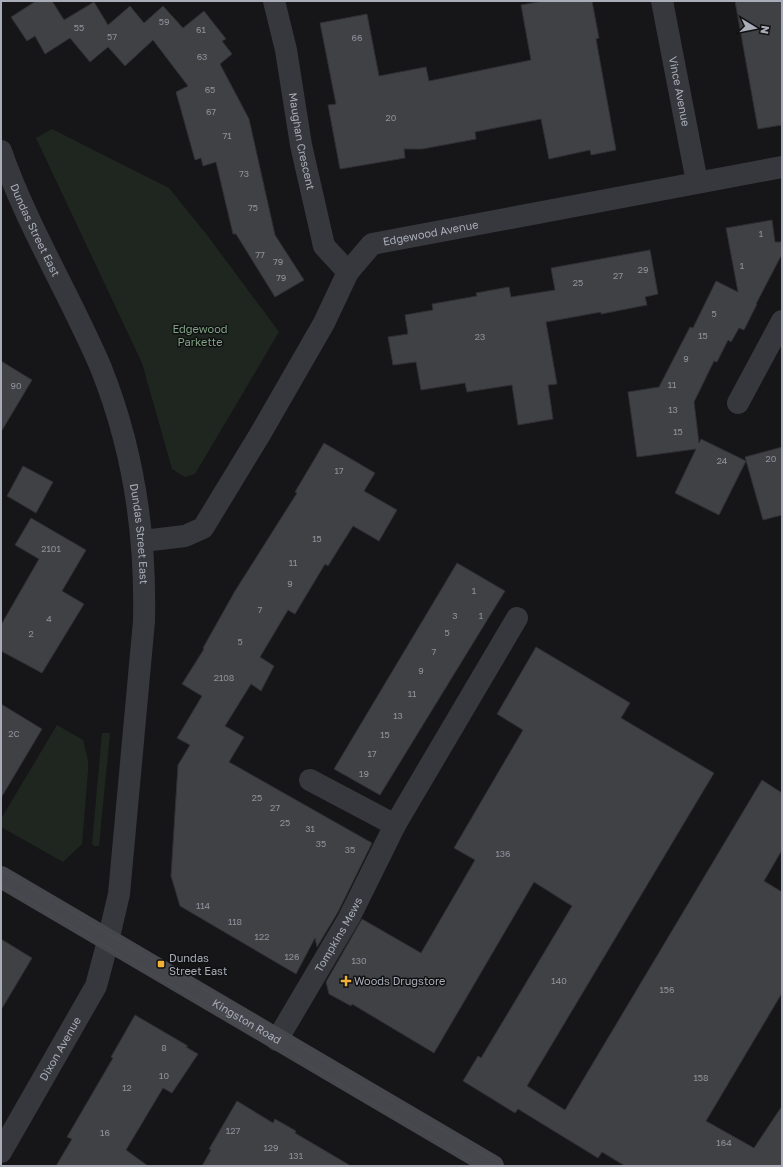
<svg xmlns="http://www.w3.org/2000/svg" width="783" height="1167" font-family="'Golos Text',sans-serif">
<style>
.green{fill:#1e261f}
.building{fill:#404145;stroke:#303034}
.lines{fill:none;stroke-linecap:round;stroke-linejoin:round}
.minor{stroke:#37383d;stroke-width:22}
.tertiary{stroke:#37383d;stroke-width:22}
.secondary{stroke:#45474d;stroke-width:22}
.tram{stroke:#4a4c52;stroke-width:1}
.poi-dot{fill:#f2b134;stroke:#111113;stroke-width:1.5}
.labels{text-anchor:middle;stroke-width:3;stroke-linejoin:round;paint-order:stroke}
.number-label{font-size:9px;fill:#8e929b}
.street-label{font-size:11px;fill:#a8adb8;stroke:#111113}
.park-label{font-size:11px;fill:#7fa381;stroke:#111113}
.poi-label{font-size:11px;fill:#a8adb8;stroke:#111113;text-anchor:start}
</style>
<rect width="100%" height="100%" fill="#161618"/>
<!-- green -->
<g class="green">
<path d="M 52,129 L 169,188 L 207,235 L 279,332 L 195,474 L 185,477 L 172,469 L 142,363 L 36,138 Z"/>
<path d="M 57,725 L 83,740 L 88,760 L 88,771 L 82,844 L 63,862 L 1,827 L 1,819 Z"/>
<path d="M 102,733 L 110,733 L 99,846 L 94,846 L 92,844 Z"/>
</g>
<!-- building -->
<g class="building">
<path d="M 36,1 L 52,1 L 64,20 L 94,2 L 108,25 L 130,6 L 144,23 L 163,6 L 183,28 L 204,11 L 226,39 L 222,41 L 232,54 L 220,64 L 249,119 L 275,235 L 304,280 L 275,297 L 236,234 L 233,234 L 216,162 L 203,166 L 201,158 L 195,160 L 176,92 L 188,86 L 153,40 L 125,66 L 108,47 L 90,62 L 70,38 L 45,54 L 35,36 L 27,41 L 11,17 Z"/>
<path d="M 543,1 L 592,1 L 599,38 L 596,39 L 616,150 L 591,155 L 590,150 L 549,159 L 541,119 L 475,132 L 476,139 L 422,149 L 404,149 L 405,158 L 340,169 L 328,105 L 336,104 L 320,23 L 367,14 L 379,76 L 426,67 L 429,81 L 531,60 L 521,5 Z"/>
<path d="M 735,1 L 782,1 L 782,125 L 758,129 Z"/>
<path d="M 772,220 L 775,242 L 782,242 L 782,254 L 756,304 L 757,304 L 744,330 L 739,328 L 731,342 L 728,340 L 717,362 L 714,361 L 694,402 L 699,443 L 701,439 L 746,461 L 719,515 L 675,493 L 696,449 L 637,457 L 628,392 L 659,387 L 690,327 L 693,328 L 716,281 L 738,292 L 726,228 Z"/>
<path d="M 650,250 L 658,294 L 645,297 L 647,305 L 601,314 L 601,312 L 546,322 L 557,384 L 548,385 L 553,419 L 518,425 L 512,385 L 467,392 L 465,383 L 421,390 L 416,362 L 393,365 L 388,337 L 408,334 L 405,315 L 433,310 L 432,304 L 477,296 L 476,293 L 509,287 L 511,297 L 555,290 L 551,268 Z"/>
<path d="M 1,361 L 32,380 L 1,432 Z"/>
<path d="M 324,443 L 375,473 L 364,491 L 397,510 L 379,541 L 353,526 L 328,566 L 325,564 L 295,614 L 288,610 L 260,657 L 274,666 L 261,691 L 251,684 L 225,726 L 244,737 L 229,762 L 372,843 L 338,912 L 317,947 L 315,938 L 296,974 L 180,906 L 171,876 L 178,765 L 190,745 L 177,738 L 202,696 L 182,684 L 204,649 L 203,648 L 235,591 L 297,493 L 295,492 Z"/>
<path d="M 782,447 L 782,515 L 763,520 L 745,457 Z"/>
<path d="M 23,466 L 53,482 L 36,513 L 7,496 Z"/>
<path d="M 31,518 L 86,550 L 62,591 L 84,604 L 42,673 L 1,651 L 1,625 L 39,559 L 15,545 Z"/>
<path d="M 457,563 L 505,591 L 380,795 L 334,769 Z"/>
<path d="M 536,647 L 630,703 L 621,718 L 714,773 L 527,1086 L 565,1110 L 762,780 L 782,793 L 782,850 L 764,881 L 782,892 L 782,993 L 706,1121 L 754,1148 L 782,1106 L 782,1166 L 625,1166 L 602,1152 L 598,1158 L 518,1109 L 515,1113 L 463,1081 L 478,1056 L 481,1058 L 572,906 L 534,882 L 434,1053 L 352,1004 L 351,1006 L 329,994 L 326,982 L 362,919 L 421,953 L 475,860 L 454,848 L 523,730 L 497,714 Z"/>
<path d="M 1,704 L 42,729 L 1,798 Z"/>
<path d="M 1,939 L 32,958 L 1,1010 Z"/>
<path d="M 135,1015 L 188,1046 L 186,1047 L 198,1054 L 172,1093 L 163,1088 L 126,1150 L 148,1166 L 56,1166 L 72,1139 L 67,1137 L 113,1058 L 111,1057 Z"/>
<path d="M 237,1101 L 273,1123 L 275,1119 L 296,1131 L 295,1133 L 351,1166 L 202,1166 L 211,1150 L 209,1149 Z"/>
</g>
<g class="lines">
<!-- minor -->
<g class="minor">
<path id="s1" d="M 274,1 L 286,50 L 301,145 L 324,246 L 348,272"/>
<path id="s2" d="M 662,1 L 697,182"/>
<path d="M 738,403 L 782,321"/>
<path id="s3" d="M 143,541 L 185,536 L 203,528 L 259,436 L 324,323 L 348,272 L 372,244 L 782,167"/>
<path d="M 310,780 L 395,825"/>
<path id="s4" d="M 277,1040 L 349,918 L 395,825 L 517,618"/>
<path id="s5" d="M 1,1152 L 96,986 L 108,941"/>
</g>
<!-- tertiary -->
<path class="tertiary" id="s6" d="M 1,151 C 27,226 70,295 101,368 C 133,448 146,535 144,621 L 119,894 L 108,941"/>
<!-- secondary -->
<path class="secondary" id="s7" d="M 1,877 L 493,1166"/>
<!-- tram -->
<g class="tram">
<path d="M 1,870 L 504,1166"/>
<path d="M 1,885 L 480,1166"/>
</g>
</g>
<!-- markers -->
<g class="poi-dot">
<rect x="157" y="960" width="8" height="8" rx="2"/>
<path d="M344 975h4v4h4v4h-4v4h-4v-4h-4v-4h4z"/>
</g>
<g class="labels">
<!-- number labels -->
<g class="number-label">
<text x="164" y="25">59</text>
<text x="79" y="31">55</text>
<text x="201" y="33">61</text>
<text x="112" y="40">57</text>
<text x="357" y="41">66</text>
<text x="202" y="60">63</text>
<text x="210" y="93">65</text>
<text x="211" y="115">67</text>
<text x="391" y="121">20</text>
<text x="227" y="139">71</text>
<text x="244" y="177">73</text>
<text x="253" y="211">75</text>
<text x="761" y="237">1</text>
<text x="260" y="258">77</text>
<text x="278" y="265">79</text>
<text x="742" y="269">1</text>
<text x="643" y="273">29</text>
<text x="618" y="279">27</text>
<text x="281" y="281">79</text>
<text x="578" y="286">25</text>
<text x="714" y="317">5</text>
<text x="703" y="339">15</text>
<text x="480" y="340">23</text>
<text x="686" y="362">9</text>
<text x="672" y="388">11</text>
<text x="16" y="389">90</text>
<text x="673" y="413">13</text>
<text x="678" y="435">15</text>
<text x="771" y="462">20</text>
<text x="722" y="464">24</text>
<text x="339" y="474">17</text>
<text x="317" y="542">15</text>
<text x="51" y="552">2101</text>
<text x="293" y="566">11</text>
<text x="290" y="587">9</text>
<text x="474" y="594">1</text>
<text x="260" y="613">7</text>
<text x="455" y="619">3</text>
<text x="481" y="619">1</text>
<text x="49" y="622">4</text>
<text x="447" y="636">5</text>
<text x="31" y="637">2</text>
<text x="240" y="645">5</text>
<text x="434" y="655">7</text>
<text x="421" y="674">9</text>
<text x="224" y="681">2108</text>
<text x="412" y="697">11</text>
<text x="398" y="719">13</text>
<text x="14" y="737">2C</text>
<text x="385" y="738">15</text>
<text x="372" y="757">17</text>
<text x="364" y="777">19</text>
<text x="257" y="801">25</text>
<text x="275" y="811">27</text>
<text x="285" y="826">25</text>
<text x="310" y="832">31</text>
<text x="321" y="847">35</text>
<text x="350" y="853">35</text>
<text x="503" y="857">136</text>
<text x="203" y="909">114</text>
<text x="235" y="925">118</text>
<text x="262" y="940">122</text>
<text x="292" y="960">126</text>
<text x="359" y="964">130</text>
<text x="559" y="984">140</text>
<text x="667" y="993">156</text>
<text x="164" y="1051">8</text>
<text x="164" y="1079">10</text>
<text x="701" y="1081">158</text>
<text x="127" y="1091">12</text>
<text x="233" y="1134">127</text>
<text x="105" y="1136">16</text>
<text x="724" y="1146">164</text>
<text x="271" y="1151">129</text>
<text x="296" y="1159">131</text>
</g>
<!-- street labels -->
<g class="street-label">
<text dy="4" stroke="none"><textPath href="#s2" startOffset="92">Vince Avenue</textPath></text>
<text dy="4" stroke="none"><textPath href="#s1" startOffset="143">Maughan Crescent</textPath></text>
<text dy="4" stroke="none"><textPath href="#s6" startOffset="86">Dundas Street East</textPath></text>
<text dy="4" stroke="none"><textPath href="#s3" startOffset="453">Edgewood Avenue</textPath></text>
<text dy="4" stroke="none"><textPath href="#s6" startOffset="410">Dundas Street East</textPath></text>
<text dy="4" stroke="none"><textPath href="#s4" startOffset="122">Tompkins Mews</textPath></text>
<text dy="4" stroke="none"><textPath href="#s7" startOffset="285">Kingston Road</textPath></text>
<text dy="4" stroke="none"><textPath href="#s5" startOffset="119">Dixon Avenue</textPath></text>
</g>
<!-- park labels -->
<g class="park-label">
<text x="200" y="333">Edgewood<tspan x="200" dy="13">Parkette</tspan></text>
</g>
<!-- poi labels -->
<g class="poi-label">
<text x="169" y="962">Dundas<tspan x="169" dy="13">Street East</tspan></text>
<text x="354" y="985">Woods Drugstore</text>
</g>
</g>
<!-- border -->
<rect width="783" height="1167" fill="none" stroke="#a8adb8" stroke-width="4"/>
<!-- north arrow -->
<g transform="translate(755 28) rotate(100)" stroke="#111113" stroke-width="3" paint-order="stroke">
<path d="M0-3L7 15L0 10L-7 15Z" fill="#a8adb8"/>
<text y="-6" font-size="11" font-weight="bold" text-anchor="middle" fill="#a8adb8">N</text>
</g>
</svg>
